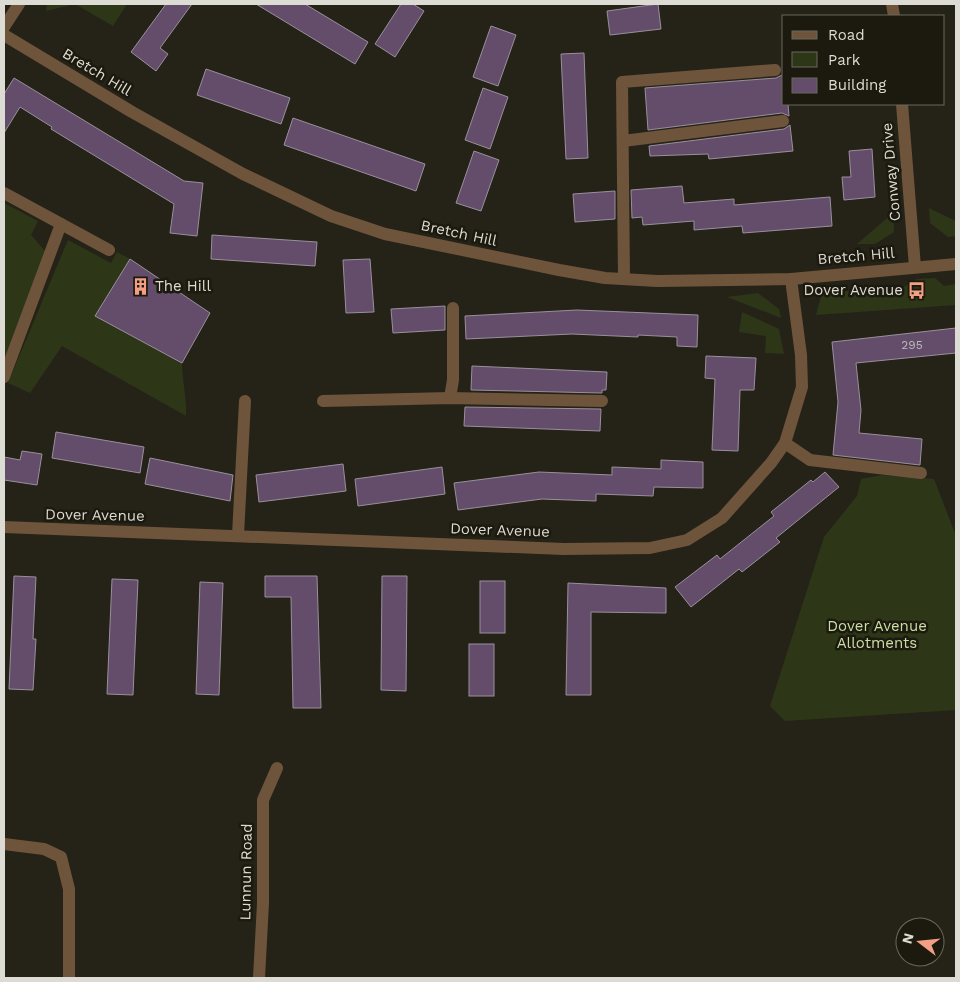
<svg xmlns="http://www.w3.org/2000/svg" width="960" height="982" font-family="'Work Sans',sans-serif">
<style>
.green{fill:#2d3718}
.building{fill:#634d6a;stroke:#99909c}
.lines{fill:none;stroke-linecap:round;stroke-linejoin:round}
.minor{stroke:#6f543c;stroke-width:12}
.labels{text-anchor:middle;stroke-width:5;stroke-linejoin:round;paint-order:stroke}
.number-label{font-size:12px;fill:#beb8ba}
.street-label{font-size:15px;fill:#dddcd4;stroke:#1c1a0e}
.poi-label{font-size:15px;fill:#dddcd4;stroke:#1c1a0e;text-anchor:start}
.park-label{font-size:15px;fill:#c9dea3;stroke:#1c1a0e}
</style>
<rect width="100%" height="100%" fill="#252318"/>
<!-- green -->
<g class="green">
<path d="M 47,4 L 127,4 L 113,26 L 75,4 L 46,11 Z"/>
<path d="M 4,203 L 38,221 L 31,235 L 45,251 L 4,360 Z"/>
<path d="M 929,208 L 956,221 L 956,236 L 948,237 L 930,223 Z"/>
<path d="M 893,213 L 894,232 L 875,244 L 857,244 Z"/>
<path d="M 68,240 L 111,263 L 117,252 L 130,259 L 95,316 L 182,363 C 182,381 187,398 186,416 L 62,346 L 30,393 L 8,383 Z"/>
<path d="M 935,278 L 944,286 L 956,284 L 956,305 L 816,315 L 822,293 L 904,287 L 917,279 Z"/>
<path d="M 758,293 L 779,309 L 781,318 L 727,297 Z"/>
<path d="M 742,312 L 779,329 L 784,354 L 765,353 L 766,336 L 739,332 Z"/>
<path d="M 882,475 L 934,479 L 956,536 L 956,710 L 785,721 L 770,706 L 824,537 L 857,496 L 861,479 Z"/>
</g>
<!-- building -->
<g class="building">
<path d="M 166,4 L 192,4 L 160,48 L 168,54 L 156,71 L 131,52 Z"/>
<path d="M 256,4 L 305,4 L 368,42 L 355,64 Z"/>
<path d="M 401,4 L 413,4 L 424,11 L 395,57 L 375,44 Z"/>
<path d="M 658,4 L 661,29 L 610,35 L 607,11 Z"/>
<path d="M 491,26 L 516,35 L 498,86 L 473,77 Z"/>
<path d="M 584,53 L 588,158 L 566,159 L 561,54 Z"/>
<path d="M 206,69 L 290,98 L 281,124 L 197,95 Z"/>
<path d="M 784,74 L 784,104 L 788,104 L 789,116 L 782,113 L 648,130 L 645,88 L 776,78 Z"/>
<path d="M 14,78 L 184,181 L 203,183 L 197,236 L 170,233 L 174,204 L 51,129 L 52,127 L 20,107 L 4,133 L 4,94 Z"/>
<path d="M 483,88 L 508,97 L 490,149 L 465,140 Z"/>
<path d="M 293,118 L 425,164 L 416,191 L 284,145 Z"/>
<path d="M 790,125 L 793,151 L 709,159 L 708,154 L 650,156 L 649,146 L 784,129 Z"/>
<path d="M 872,149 L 875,197 L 844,200 L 842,177 L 851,177 L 849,151 Z"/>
<path d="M 474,151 L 499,160 L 481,211 L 456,203 Z"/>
<path d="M 682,186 L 684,203 L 734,199 L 734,205 L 830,197 L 832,226 L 743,233 L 742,226 L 694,230 L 694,221 L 643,225 L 642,217 L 632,218 L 631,190 Z"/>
<path d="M 615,191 L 615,219 L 575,222 L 573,194 Z"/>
<path d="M 212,235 L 317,242 L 315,266 L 211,259 Z"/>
<path d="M 130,259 L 210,313 L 182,363 L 95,316 Z"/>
<path d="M 370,259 L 374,312 L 346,313 L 343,260 Z"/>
<path d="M 445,306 L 445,330 L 393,333 L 391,309 Z"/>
<path d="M 577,310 L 698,315 L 697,347 L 677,346 L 677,337 L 638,335 L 638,337 L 572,334 L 466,339 L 465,316 Z"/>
<path d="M 956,328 L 956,353 L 856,363 L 861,410 L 859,433 L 922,439 L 920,465 L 833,455 L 838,402 L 832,342 Z"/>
<path d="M 706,356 L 756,358 L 754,390 L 740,390 L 738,451 L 712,450 L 715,379 L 705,378 Z"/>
<path d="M 472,366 L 607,372 L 606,390 L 602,390 L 602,393 L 471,390 Z"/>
<path d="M 465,407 L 601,409 L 600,431 L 464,426 Z"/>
<path d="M 56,432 L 144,447 L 140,473 L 52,458 Z"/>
<path d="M 22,451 L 42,454 L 37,485 L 4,480 L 4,457 L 20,460 Z"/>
<path d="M 150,458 L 233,475 L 230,501 L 145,484 Z"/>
<path d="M 661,460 L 703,462 L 703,488 L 654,487 L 653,496 L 596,494 L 596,501 L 542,499 L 458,510 L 454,483 L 539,472 L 612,475 L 612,467 L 661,469 Z"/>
<path d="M 343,464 L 346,491 L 259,502 L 256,475 Z"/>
<path d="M 442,467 L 445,494 L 358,506 L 355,479 Z"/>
<path d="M 825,472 L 839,487 L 776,538 L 780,542 L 742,572 L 739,569 L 691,607 L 675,587 L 717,555 L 720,559 L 774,516 L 771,512 L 811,480 L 813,482 Z"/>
<path d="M 14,576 L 36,577 L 33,639 L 36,639 L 33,690 L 9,689 Z"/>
<path d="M 265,576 L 317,576 L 321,708 L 293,708 L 291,597 L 265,597 Z"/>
<path d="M 382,576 L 407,576 L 406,691 L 381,690 Z"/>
<path d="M 112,579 L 138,580 L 133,695 L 107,694 Z"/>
<rect x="480" y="581" width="25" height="52"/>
<path d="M 200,582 L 223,583 L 219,695 L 196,694 Z"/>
<path d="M 568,583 L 666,588 L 666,613 L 591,612 L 591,695 L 566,695 Z"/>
<rect x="469" y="644" width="25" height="52"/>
</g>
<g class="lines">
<!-- minor -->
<g class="minor">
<path d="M 892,4 L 894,16"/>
<path d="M 4,27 L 19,4"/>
<path d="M 4,35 L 132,112 L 243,174 L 331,216 L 385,234 L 559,270 L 605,278 L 657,281 L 791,279 L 956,264"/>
<path d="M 902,104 L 915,267"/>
<path d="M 623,141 L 783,121"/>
<path d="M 4,193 L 109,250"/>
<path d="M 624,278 L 622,82 L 775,70"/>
<path d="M 4,377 L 61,224"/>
<path d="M 450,398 L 453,380 L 453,308"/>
<path d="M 323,401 L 450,398 L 602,401"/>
<path d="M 785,443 L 810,460 L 921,473"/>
<path d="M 4,527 L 564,549 L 650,548 L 687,540 L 722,518 L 771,463 L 785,443 L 802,387 L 801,355 L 791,279"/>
<path d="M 238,535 L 245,401"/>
<path d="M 4,844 L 44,849 L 61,857 L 69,889 L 69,978"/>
<path d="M 259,978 L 263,903 L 263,800 L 277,768"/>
</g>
</g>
<!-- icons -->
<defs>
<symbol id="building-bare" viewBox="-9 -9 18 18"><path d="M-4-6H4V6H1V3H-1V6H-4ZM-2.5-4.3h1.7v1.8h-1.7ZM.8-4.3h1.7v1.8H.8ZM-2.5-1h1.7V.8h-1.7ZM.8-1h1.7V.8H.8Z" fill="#f39f84" stroke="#1c1a0e" stroke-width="2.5" paint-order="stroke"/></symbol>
<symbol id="bus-bare" viewBox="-9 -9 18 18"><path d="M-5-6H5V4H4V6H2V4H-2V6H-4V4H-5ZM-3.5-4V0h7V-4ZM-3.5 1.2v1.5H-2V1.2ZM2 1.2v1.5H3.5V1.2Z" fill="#f39f84" stroke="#1c1a0e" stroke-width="2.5" paint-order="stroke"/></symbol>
</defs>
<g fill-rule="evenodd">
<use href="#building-bare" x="128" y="274" width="25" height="25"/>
<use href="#bus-bare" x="904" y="278" width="25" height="25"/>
</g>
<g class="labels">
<!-- number labels -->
<g class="number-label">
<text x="912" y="349">295</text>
</g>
<!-- street labels -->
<g class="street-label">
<text transform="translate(97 72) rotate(31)" y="5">Bretch Hill</text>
<text transform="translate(891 172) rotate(-95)" y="5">Conway Drive</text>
<text transform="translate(459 233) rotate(12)" y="5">Bretch Hill</text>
<text transform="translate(856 256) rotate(-5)" y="5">Bretch Hill</text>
<text transform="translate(95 515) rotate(1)" y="5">Dover Avenue</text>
<text transform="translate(500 530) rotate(2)" y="5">Dover Avenue</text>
<text transform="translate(246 872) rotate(-89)" y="5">Lunnun Road</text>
</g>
<!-- poi labels -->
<g class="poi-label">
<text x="155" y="291">The Hill</text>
<text x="903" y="295" text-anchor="end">Dover Avenue</text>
</g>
<!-- park labels -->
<g class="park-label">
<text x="877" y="631">Dover Avenue<tspan x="877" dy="17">Allotments</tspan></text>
</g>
</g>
<!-- border -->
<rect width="960" height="982" fill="none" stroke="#dddcd4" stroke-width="10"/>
<!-- legend -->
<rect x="782" y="15" width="162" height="90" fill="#1c1a0e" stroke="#69685d"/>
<rect x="792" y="31" width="25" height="8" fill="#6f543c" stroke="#69685d"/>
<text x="828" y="40" font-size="15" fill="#dddcd4">Road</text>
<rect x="792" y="52" width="25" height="15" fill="#2d3718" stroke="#69685d"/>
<text x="828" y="65" font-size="15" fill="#dddcd4">Park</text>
<rect x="792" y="78" width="25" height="15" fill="#634d6a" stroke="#69685d"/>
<text x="828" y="90" font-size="15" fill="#dddcd4">Building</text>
<!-- north arrow -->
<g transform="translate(920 942) rotate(286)"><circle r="24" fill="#1c1a0e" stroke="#69685d"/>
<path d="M0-4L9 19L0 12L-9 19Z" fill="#f39f84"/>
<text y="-8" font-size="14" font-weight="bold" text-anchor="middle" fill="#dddcd4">N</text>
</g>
</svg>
